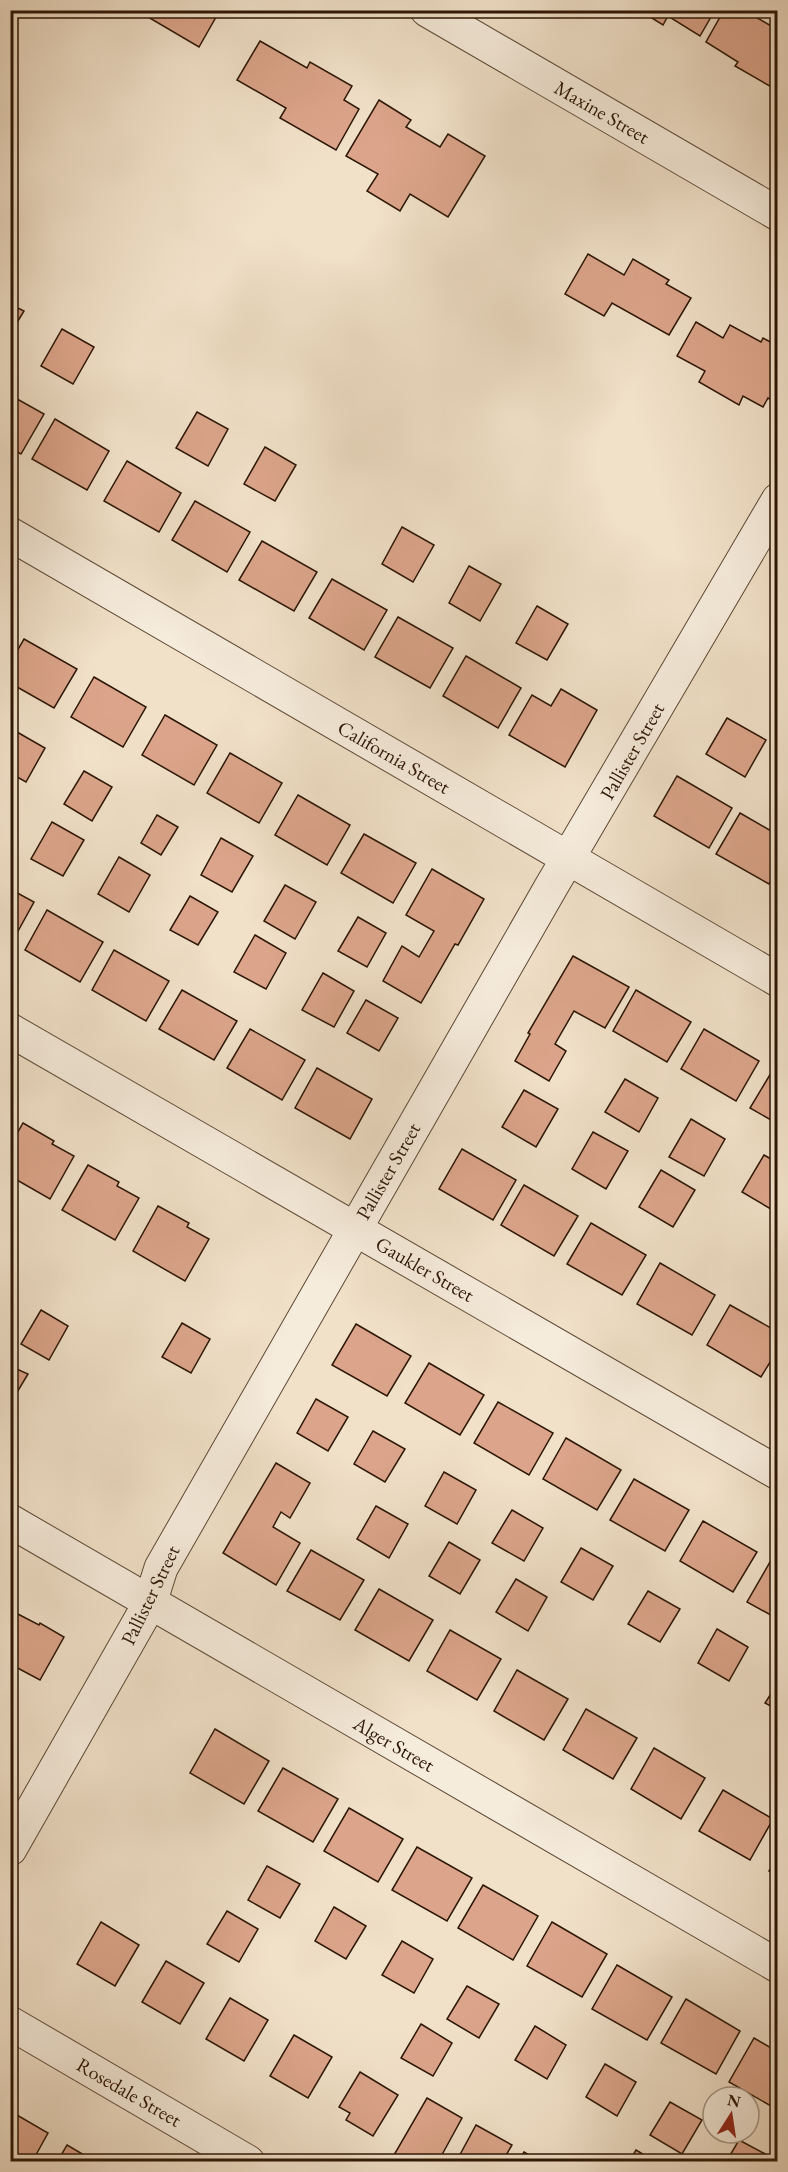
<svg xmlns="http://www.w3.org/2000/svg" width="788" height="2172" font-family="'EB Garamond',serif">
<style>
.building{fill:#dca58b;stroke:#2c1605;stroke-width:1.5}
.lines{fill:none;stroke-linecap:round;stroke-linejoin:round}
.street-casing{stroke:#5d4936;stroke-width:35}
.street{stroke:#f6ecdc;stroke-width:33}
.labels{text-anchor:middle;stroke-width:4.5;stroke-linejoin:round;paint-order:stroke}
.street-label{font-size:20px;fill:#2c1605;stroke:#f6ecdc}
</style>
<rect width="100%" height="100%" fill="#f1e1c9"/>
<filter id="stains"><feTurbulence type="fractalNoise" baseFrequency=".00333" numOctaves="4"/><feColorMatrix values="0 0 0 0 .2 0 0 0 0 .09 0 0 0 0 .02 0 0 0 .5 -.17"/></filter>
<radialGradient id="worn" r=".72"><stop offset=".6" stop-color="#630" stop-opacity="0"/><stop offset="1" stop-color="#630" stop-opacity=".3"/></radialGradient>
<!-- building -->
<g class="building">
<path d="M 136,10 L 220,10 L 199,47 Z"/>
<path d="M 639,10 L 715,10 L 700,36 L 668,16 L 663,25 Z"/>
<path d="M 724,10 L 744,10 L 778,30 L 778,85 L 775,89 L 735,66 L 738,62 L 706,42 Z"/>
<path d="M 260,41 L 307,68 L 310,62 L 352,86 L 344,100 L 359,109 L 336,150 L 280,118 L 286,108 L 237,80 Z"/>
<path d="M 379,100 L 411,120 L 406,127 L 440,147 L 448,134 L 485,156 L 448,217 L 410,194 L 400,211 L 367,191 L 378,174 L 346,156 Z"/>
<path d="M 588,254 L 624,275 L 633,259 L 669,280 L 666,284 L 691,298 L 669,335 L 612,303 L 604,316 L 565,294 Z"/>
<path d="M 10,304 L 24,311 L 10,334 Z"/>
<path d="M 696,322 L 723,338 L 730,325 L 761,342 L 763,338 L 778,346 L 778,398 L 775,402 L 768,398 L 763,407 L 743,396 L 739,405 L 699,382 L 705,371 L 677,356 Z"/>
<path d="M 62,329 L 94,347 L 73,384 L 41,366 Z"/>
<path d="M 10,395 L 44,414 L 21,454 L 10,448 Z"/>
<path d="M 197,412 L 228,429 L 208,466 L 176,448 Z"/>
<path d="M 55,419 L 109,451 L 87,490 L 32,459 Z"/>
<path d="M 265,447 L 296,465 L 275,501 L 244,484 Z"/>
<path d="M 127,461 L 181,493 L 159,532 L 104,501 Z"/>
<path d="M 195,501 L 250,532 L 227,572 L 172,540 Z"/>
<path d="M 402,527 L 434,545 L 413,582 L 382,564 Z"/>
<path d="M 262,541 L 317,572 L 294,611 L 239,580 Z"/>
<path d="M 469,566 L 501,584 L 480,621 L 449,603 Z"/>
<path d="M 332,579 L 387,610 L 364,650 L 309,618 Z"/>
<path d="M 537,606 L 568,624 L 547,660 L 516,643 Z"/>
<path d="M 398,617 L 453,648 L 430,688 L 375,657 Z"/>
<path d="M 24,639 L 77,669 L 54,708 L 10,683 L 10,663 Z"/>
<path d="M 466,656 L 521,688 L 498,728 L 443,696 Z"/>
<path d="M 94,677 L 146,707 L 123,747 L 71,717 Z"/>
<path d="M 561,689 L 597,710 L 565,767 L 509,735 L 532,695 L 551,706 Z"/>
<path d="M 165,715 L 217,745 L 194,785 L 142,755 Z"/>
<path d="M 727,718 L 766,740 L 745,777 L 706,754 Z"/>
<path d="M 17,732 L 45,748 L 26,782 L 10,773 L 10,743 Z"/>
<path d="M 230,753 L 282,783 L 259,823 L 207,793 Z"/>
<path d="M 84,771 L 112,787 L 92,821 L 64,804 Z"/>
<path d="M 677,776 L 732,808 L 709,848 L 654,816 Z"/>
<path d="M 298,795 L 350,825 L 327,865 L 275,835 Z"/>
<path d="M 740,813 L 778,835 L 778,870 L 769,884 L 716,854 Z"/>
<path d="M 157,815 L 178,827 L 161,855 L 141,843 Z"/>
<path d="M 52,822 L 84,840 L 63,876 L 31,859 Z"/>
<path d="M 364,834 L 416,863 L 393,903 L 341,873 Z"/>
<path d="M 221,838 L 253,856 L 232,892 L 201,875 Z"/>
<path d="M 119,857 L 150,875 L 129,912 L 98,894 Z"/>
<path d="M 432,869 L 484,899 L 458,945 L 455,944 L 421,1003 L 383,981 L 402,946 L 419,957 L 434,931 L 406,915 Z"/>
<path d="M 285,885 L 316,902 L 295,939 L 264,921 Z"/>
<path d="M 10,889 L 34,902 L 12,942 L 10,941 Z"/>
<path d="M 190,896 L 218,912 L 198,945 L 170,930 Z"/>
<path d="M 47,910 L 103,942 L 80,982 L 25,950 Z"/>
<path d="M 358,917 L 386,933 L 367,967 L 338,951 Z"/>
<path d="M 255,935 L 286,953 L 266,989 L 234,972 Z"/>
<path d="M 114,950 L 169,981 L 146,1021 L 92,990 Z"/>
<path d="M 573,956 L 629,987 L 605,1028 L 574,1011 L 555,1044 L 566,1051 L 549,1081 L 515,1061 L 530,1034 L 528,1033 Z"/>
<path d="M 323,973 L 354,991 L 334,1027 L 302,1010 Z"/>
<path d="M 182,990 L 237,1021 L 214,1060 L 159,1029 Z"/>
<path d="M 636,990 L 691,1022 L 667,1062 L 613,1031 Z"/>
<path d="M 366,1000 L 398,1018 L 379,1051 L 347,1033 Z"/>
<path d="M 250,1029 L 305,1060 L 282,1100 L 227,1068 Z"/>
<path d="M 704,1029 L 759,1061 L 736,1101 L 681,1069 Z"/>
<path d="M 317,1068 L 372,1099 L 350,1139 L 295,1108 Z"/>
<path d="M 774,1068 L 778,1070 L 778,1124 L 750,1108 Z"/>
<path d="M 625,1079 L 658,1098 L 639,1132 L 605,1112 Z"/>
<path d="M 524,1090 L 558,1109 L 536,1147 L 502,1127 Z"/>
<path d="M 691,1119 L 725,1139 L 704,1176 L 669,1157 Z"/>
<path d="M 23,1123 L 54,1141 L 52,1144 L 74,1156 L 50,1199 L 10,1176 L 10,1146 Z"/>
<path d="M 593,1132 L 628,1151 L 606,1189 L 572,1169 Z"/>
<path d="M 462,1149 L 516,1180 L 493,1220 L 439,1189 Z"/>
<path d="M 764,1155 L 778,1163 L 776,1212 L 742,1192 Z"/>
<path d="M 88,1165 L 119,1182 L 117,1186 L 139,1198 L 115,1240 L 62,1210 Z"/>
<path d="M 661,1170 L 695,1190 L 673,1227 L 639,1207 Z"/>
<path d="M 524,1185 L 578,1216 L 554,1256 L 501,1225 Z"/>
<path d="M 158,1206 L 189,1223 L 187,1227 L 209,1239 L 185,1281 L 133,1251 Z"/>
<path d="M 591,1223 L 646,1255 L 622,1295 L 567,1264 Z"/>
<path d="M 660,1263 L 715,1295 L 692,1335 L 637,1304 Z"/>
<path d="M 730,1305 L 778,1332 L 778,1349 L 761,1377 L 707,1345 Z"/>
<path d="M 41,1310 L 68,1326 L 49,1360 L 21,1344 Z"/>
<path d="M 182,1323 L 210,1339 L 191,1373 L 162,1357 Z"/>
<path d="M 356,1324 L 411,1356 L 387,1396 L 332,1365 Z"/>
<path d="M 429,1363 L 484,1395 L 460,1435 L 405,1403 Z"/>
<path d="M 10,1366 L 28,1374 L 10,1404 Z"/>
<path d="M 316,1399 L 348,1417 L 328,1451 L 297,1433 Z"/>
<path d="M 498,1402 L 553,1433 L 529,1475 L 474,1443 Z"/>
<path d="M 373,1431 L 405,1449 L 385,1482 L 354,1464 Z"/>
<path d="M 566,1438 L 621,1470 L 597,1510 L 543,1479 Z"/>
<path d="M 276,1463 L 310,1483 L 290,1518 L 281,1512 L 273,1527 L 300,1543 L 276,1585 L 223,1553 Z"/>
<path d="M 444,1472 L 476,1490 L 457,1524 L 425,1506 Z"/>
<path d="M 634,1479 L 689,1510 L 665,1551 L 610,1520 Z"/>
<path d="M 376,1506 L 408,1524 L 389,1558 L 357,1539 Z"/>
<path d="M 512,1510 L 543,1528 L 524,1561 L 492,1543 Z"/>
<path d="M 703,1521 L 757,1552 L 733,1592 L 680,1561 Z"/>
<path d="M 449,1542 L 480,1560 L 460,1594 L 429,1576 Z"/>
<path d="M 581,1548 L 613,1566 L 593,1600 L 561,1582 Z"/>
<path d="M 311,1550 L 364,1580 L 340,1620 L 287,1591 Z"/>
<path d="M 770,1562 L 778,1566 L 778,1619 L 747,1602 Z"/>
<path d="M 516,1579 L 547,1597 L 528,1631 L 496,1612 Z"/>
<path d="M 379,1589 L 433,1620 L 409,1661 L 355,1630 Z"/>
<path d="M 648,1591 L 680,1609 L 660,1642 L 628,1624 Z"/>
<path d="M 12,1611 L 39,1625 L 40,1623 L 64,1637 L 40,1680 L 10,1664 L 10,1614 Z"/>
<path d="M 717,1629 L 748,1647 L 729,1681 L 698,1663 Z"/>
<path d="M 450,1630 L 501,1659 L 477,1700 L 427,1671 Z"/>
<path d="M 517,1670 L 568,1699 L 544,1740 L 494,1711 Z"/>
<path d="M 778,1683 L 778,1710 L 765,1703 Z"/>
<path d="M 586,1709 L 637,1738 L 613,1779 L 563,1750 Z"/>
<path d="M 215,1729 L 269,1761 L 244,1804 L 190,1773 Z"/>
<path d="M 654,1748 L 705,1778 L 681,1819 L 631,1789 Z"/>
<path d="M 283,1768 L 338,1799 L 313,1842 L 258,1811 Z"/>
<path d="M 723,1790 L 773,1819 L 750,1860 L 699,1831 Z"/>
<path d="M 349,1808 L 403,1839 L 378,1882 L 324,1851 Z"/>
<path d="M 417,1847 L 472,1878 L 447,1921 L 392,1890 Z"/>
<path d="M 778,1856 L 778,1876 L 769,1871 Z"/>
<path d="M 267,1866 L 300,1884 L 280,1918 L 248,1900 Z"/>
<path d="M 483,1885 L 538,1916 L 513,1960 L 458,1928 Z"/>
<path d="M 334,1907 L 366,1926 L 346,1959 L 315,1941 Z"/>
<path d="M 227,1911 L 258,1929 L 239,1962 L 207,1944 Z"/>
<path d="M 101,1922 L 139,1945 L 115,1986 L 77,1964 Z"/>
<path d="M 552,1922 L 607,1954 L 582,1997 L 527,1966 Z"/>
<path d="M 402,1941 L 433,1959 L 414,1993 L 382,1975 Z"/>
<path d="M 166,1961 L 204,1983 L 180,2024 L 142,2002 Z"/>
<path d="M 617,1965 L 672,1997 L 647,2040 L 592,2009 Z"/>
<path d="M 467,1986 L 499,2004 L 479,2038 L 447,2019 Z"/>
<path d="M 230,1998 L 268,2020 L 244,2061 L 206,2039 Z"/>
<path d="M 686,1999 L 740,2031 L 716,2074 L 661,2043 Z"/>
<path d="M 421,2024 L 452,2043 L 433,2076 L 401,2058 Z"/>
<path d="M 535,2026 L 566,2045 L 547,2079 L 515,2060 Z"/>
<path d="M 294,2035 L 332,2057 L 308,2098 L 270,2076 Z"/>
<path d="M 754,2038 L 778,2052 L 778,2110 L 729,2082 Z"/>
<path d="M 605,2064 L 636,2082 L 617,2116 L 586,2097 Z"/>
<path d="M 360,2072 L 398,2095 L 373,2136 L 346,2120 L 350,2113 L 339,2107 Z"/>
<path d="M 427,2098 L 462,2118 L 438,2162 L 406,2162 L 394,2155 Z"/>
<path d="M 670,2102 L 702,2120 L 682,2154 L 650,2135 Z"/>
<path d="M 10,2111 L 48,2133 L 32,2162 L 10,2162 Z"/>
<path d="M 476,2125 L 512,2145 L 502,2162 L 456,2162 Z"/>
<path d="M 739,2140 L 771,2157 L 768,2162 L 726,2162 Z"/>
<path d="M 67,2145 L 96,2162 L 57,2162 Z"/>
<path d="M 636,2150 L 656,2162 L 629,2162 Z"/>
<path d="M 524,2152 L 540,2162 L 518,2162 Z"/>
</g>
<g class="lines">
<defs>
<g id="street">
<path d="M 427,10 L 778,214"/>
<path d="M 10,534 L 778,980"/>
<path d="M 10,1030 L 778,1473"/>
<path d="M 10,1521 L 778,1966"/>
<path d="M 10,1849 L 150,1603 L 161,1568 L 551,887 L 778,500"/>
<path d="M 10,2023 L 248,2162"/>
</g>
</defs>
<!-- street casing -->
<use href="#street" class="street-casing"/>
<!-- street -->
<use href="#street" class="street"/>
</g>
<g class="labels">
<!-- street labels -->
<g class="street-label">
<text transform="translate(602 112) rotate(30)" y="7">Maxine Street</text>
<text transform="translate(632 751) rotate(-60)" y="7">Pallister Street</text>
<text transform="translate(394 757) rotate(30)" y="7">California Street</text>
<text transform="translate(388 1171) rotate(-60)" y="7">Pallister Street</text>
<text transform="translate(425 1269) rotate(30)" y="7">Gaukler Street</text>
<text transform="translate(150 1595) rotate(-64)" y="7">Pallister Street</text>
<text transform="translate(394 1744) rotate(30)" y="7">Alger Street</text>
<text transform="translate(129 2092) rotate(30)" y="7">Rosedale Street</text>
</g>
</g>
<!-- margin -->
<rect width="788" height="2172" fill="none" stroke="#f1e1c9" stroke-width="36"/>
<rect x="12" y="12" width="764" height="2148" fill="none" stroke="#2c1605" stroke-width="3"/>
<rect x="18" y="18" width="752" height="2136" fill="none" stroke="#2c1605" stroke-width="1.5"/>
<!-- north arrow -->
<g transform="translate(731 2115) rotate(12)"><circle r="28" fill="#f6ecdc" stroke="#a59686" stroke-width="1.5"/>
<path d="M0-4.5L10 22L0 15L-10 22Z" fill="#8f2418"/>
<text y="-9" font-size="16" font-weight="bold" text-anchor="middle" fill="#2c1605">N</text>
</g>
<rect width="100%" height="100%" filter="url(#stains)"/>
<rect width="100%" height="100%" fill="url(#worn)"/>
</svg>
